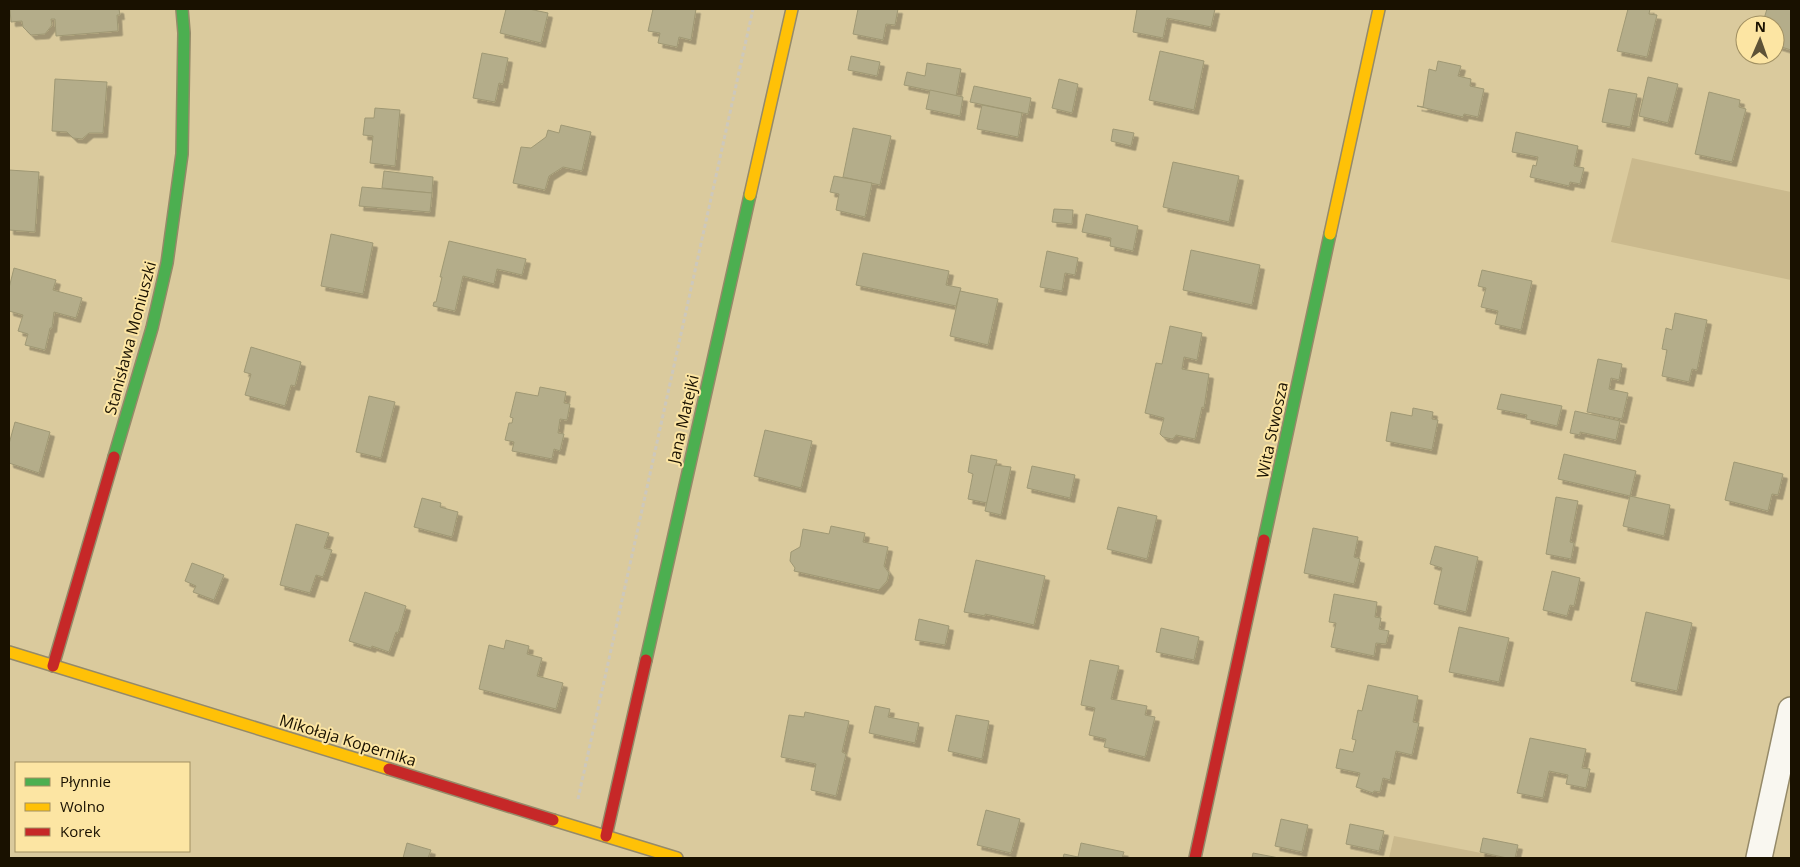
<svg xmlns="http://www.w3.org/2000/svg" width="1800" height="867" font-family="'Open Sans',sans-serif">
<style>
.green{fill:#cab98d}
.building{fill:#b4ad8a;stroke:#9f9874;filter:url(#shadow)}
.lines{fill:none;stroke-linecap:round;stroke-linejoin:round}
.street-casing{stroke:#958a69;stroke-width:28}
.fast-casing{stroke:#958a69;stroke-width:14}
.slow-casing{stroke:#958a69;stroke-width:14}
.jam-casing{stroke:#958a69;stroke-width:14}
.path{stroke:#cdc8bc;stroke-width:3;stroke-dasharray:4 2.5;stroke-linecap:butt}
.street{stroke:#f9f7f0;stroke-width:25}
.fast{stroke:#4caf50;stroke-width:11}
.slow{stroke:#ffc107;stroke-width:11}
.jam{stroke:#c62828;stroke-width:11}
.labels{text-anchor:middle;stroke-width:4;stroke-linejoin:round;paint-order:stroke}
.street-label{font-size:16px;fill:#191100;stroke:#fce5a3}
</style>
<defs>
<filter id="shadow"><feDropShadow dx="4.5" dy="4.5" stdDeviation="0" flood-color="#0004"/></filter>
</defs>
<rect width="100%" height="100%" fill="#daca9d"/>
<!-- green -->
<g class="green">
<path d="M 1632,158 L 1791,192 L 1791,280 L 1611,242 Z"/>
<path d="M 1394,836 L 1507,858 L 1389,858 Z"/>
</g>
<!-- building -->
<g class="building">
<path d="M 10,9 L 119,9 L 120,15 L 117,15 L 118,31 L 56,36 L 55,19 L 51,19 L 52,25 L 45,34 L 31,35 L 23,27 L 22,21 L 11,22 Z"/>
<path d="M 506,9 L 529,9 L 548,13 L 541,43 L 500,33 Z"/>
<path d="M 653,9 L 696,9 L 691,40 L 679,37 L 677,47 L 658,43 L 660,33 L 648,31 Z"/>
<path d="M 858,9 L 898,9 L 895,25 L 886,24 L 883,40 L 853,34 Z"/>
<path d="M 1137,9 L 1215,9 L 1211,27 L 1167,18 L 1163,38 L 1133,32 Z"/>
<path d="M 1628,9 L 1650,9 L 1649,14 L 1657,15 L 1647,57 L 1617,51 Z"/>
<path d="M 1767,9 L 1791,9 L 1791,50 L 1775,45 L 1775,25 L 1762,25 Z"/>
<path d="M 1160,51 L 1204,61 L 1194,110 L 1149,100 Z"/>
<path d="M 482,53 L 508,58 L 503,84 L 499,83 L 495,102 L 473,98 Z"/>
<path d="M 851,56 L 880,62 L 877,76 L 848,70 Z"/>
<path d="M 1438,61 L 1461,66 L 1458,76 L 1471,79 L 1470,86 L 1484,89 L 1478,117 L 1464,114 L 1463,117 L 1417,106 L 1423,107 L 1429,69 L 1436,71 Z"/>
<path d="M 927,63 L 961,69 L 956,96 L 904,85 L 907,72 L 925,76 Z"/>
<path d="M 1648,77 L 1678,84 L 1668,123 L 1639,116 Z"/>
<path d="M 55,79 L 107,82 L 103,133 L 89,133 L 82,139 L 73,138 L 67,132 L 52,131 Z"/>
<path d="M 1059,79 L 1078,84 L 1072,113 L 1052,108 Z"/>
<path d="M 974,86 L 1031,98 L 1028,114 L 970,102 Z"/>
<path d="M 1609,89 L 1637,94 L 1630,127 L 1602,122 Z"/>
<path d="M 930,90 L 963,97 L 960,116 L 926,109 Z"/>
<path d="M 1709,92 L 1740,100 L 1739,107 L 1746,109 L 1732,162 L 1695,154 Z"/>
<path d="M 982,105 L 1022,113 L 1018,137 L 977,129 Z"/>
<path d="M 375,108 L 400,110 L 395,166 L 370,163 L 373,136 L 363,135 L 365,118 L 374,118 Z"/>
<path d="M 561,125 L 591,132 L 582,171 L 563,167 L 549,176 L 545,190 L 513,183 L 521,147 L 531,148 L 546,137 L 548,130 L 559,133 Z"/>
<path d="M 853,128 L 891,136 L 880,185 L 843,177 Z"/>
<path d="M 1113,129 L 1134,133 L 1131,146 L 1111,141 Z"/>
<path d="M 1516,132 L 1578,146 L 1574,166 L 1584,168 L 1580,184 L 1570,182 L 1569,186 L 1530,177 L 1533,165 L 1536,166 L 1538,157 L 1512,152 Z"/>
<path d="M 1173,162 L 1239,176 L 1229,222 L 1163,207 Z"/>
<path d="M 9,170 L 39,172 L 35,232 L 9,230 Z"/>
<path d="M 384,171 L 433,177 L 432,193 L 382,188 Z"/>
<path d="M 834,176 L 872,183 L 865,217 L 836,210 L 839,194 L 830,192 Z"/>
<path d="M 362,187 L 432,193 L 430,212 L 359,206 Z"/>
<path d="M 1054,209 L 1073,210 L 1072,224 L 1052,222 Z"/>
<path d="M 1086,214 L 1138,226 L 1133,251 L 1110,246 L 1111,238 L 1082,232 Z"/>
<path d="M 331,234 L 373,243 L 363,294 L 321,286 Z"/>
<path d="M 449,241 L 526,259 L 522,275 L 497,269 L 494,284 L 463,276 L 455,311 L 433,306 L 434,302 L 436,302 L 442,277 L 440,277 Z"/>
<path d="M 1191,250 L 1260,265 L 1252,305 L 1183,290 Z"/>
<path d="M 1047,251 L 1078,258 L 1075,275 L 1065,273 L 1062,291 L 1040,287 Z"/>
<path d="M 863,253 L 949,271 L 946,285 L 961,288 L 956,306 L 856,285 Z"/>
<path d="M 14,268 L 56,280 L 53,290 L 82,298 L 76,318 L 54,312 L 52,328 L 50,328 L 45,350 L 25,345 L 28,334 L 18,331 L 23,315 L 9,311 L 9,288 Z"/>
<path d="M 1482,270 L 1532,281 L 1521,330 L 1495,324 L 1498,311 L 1481,307 L 1486,288 L 1478,286 Z"/>
<path d="M 960,291 L 998,299 L 988,345 L 950,336 Z"/>
<path d="M 1675,313 L 1707,320 L 1697,370 L 1692,369 L 1689,382 L 1662,376 L 1667,350 L 1662,349 L 1666,328 L 1672,330 Z"/>
<path d="M 1170,326 L 1202,333 L 1197,360 L 1184,357 L 1182,369 L 1209,374 L 1204,408 L 1202,407 L 1195,439 L 1176,435 L 1175,437 L 1172,439 L 1163,437 L 1160,434 L 1164,418 L 1145,413 L 1156,363 L 1162,364 Z"/>
<path d="M 251,347 L 301,362 L 295,386 L 291,385 L 285,406 L 245,395 L 251,374 L 244,372 Z"/>
<path d="M 1598,359 L 1622,364 L 1619,380 L 1611,378 L 1609,389 L 1628,393 L 1622,419 L 1587,412 Z"/>
<path d="M 540,387 L 566,392 L 564,403 L 570,404 L 567,420 L 560,419 L 558,433 L 564,434 L 560,451 L 554,449 L 552,459 L 512,451 L 514,442 L 505,440 L 509,423 L 512,423 L 513,418 L 510,417 L 516,392 L 538,396 Z"/>
<path d="M 1501,394 L 1562,406 L 1557,426 L 1526,419 L 1527,415 L 1497,409 Z"/>
<path d="M 369,396 L 395,402 L 381,458 L 356,452 Z"/>
<path d="M 1413,408 L 1433,412 L 1432,419 L 1438,420 L 1432,450 L 1386,441 L 1391,412 L 1412,416 Z"/>
<path d="M 1575,411 L 1620,421 L 1616,440 L 1580,432 L 1580,435 L 1570,433 Z"/>
<path d="M 15,422 L 50,432 L 39,473 L 9,463 L 9,444 Z"/>
<path d="M 765,430 L 812,441 L 801,488 L 754,476 Z"/>
<path d="M 1564,454 L 1636,471 L 1630,496 L 1558,479 Z"/>
<path d="M 971,455 L 997,460 L 987,503 L 968,499 L 973,474 L 968,472 Z"/>
<path d="M 1734,462 L 1783,474 L 1778,495 L 1772,494 L 1768,511 L 1725,500 Z"/>
<path d="M 995,465 L 1011,467 L 1001,515 L 985,511 Z"/>
<path d="M 1032,466 L 1075,475 L 1070,498 L 1027,488 Z"/>
<path d="M 1630,496 L 1670,505 L 1664,536 L 1623,526 Z"/>
<path d="M 1556,497 L 1578,501 L 1570,542 L 1574,543 L 1571,559 L 1546,554 Z"/>
<path d="M 422,498 L 441,503 L 440,507 L 458,512 L 452,537 L 414,527 Z"/>
<path d="M 1118,507 L 1157,516 L 1147,559 L 1107,549 Z"/>
<path d="M 296,524 L 329,533 L 324,548 L 332,550 L 323,577 L 316,575 L 310,593 L 280,585 Z"/>
<path d="M 831,526 L 865,533 L 863,542 L 888,547 L 884,566 L 889,573 L 887,581 L 879,590 L 794,571 L 795,568 L 790,561 L 791,552 L 800,547 L 803,529 L 829,534 Z"/>
<path d="M 1313,528 L 1358,537 L 1354,557 L 1360,559 L 1354,584 L 1304,573 Z"/>
<path d="M 1435,546 L 1478,557 L 1466,612 L 1434,604 L 1442,568 L 1430,564 Z"/>
<path d="M 976,560 L 1045,576 L 1034,625 L 985,614 L 985,616 L 964,612 Z"/>
<path d="M 192,563 L 224,575 L 214,600 L 193,592 L 196,586 L 185,581 Z"/>
<path d="M 1552,571 L 1580,578 L 1574,606 L 1570,605 L 1567,616 L 1543,610 Z"/>
<path d="M 365,592 L 406,606 L 398,633 L 396,632 L 389,652 L 372,646 L 371,648 L 349,641 Z"/>
<path d="M 1334,594 L 1377,602 L 1375,617 L 1381,618 L 1379,629 L 1389,631 L 1386,644 L 1376,643 L 1374,656 L 1331,647 L 1336,623 L 1329,622 Z"/>
<path d="M 1646,612 L 1692,623 L 1677,691 L 1631,681 Z"/>
<path d="M 919,619 L 949,626 L 945,645 L 915,640 Z"/>
<path d="M 1459,627 L 1509,638 L 1499,682 L 1449,672 Z"/>
<path d="M 1161,628 L 1199,637 L 1194,660 L 1156,652 Z"/>
<path d="M 506,640 L 529,646 L 527,654 L 542,658 L 537,676 L 563,683 L 556,709 L 479,689 L 489,645 L 504,649 Z"/>
<path d="M 1090,660 L 1119,666 L 1111,699 L 1147,706 L 1145,715 L 1155,717 L 1145,757 L 1104,747 L 1106,739 L 1089,735 L 1095,708 L 1081,705 Z"/>
<path d="M 1368,685 L 1418,696 L 1413,722 L 1419,723 L 1412,755 L 1396,751 L 1390,780 L 1383,778 L 1380,792 L 1374,791 L 1373,793 L 1356,787 L 1360,773 L 1336,768 L 1340,749 L 1353,752 L 1356,740 L 1352,739 L 1358,710 L 1362,711 Z"/>
<path d="M 875,706 L 890,709 L 888,717 L 919,723 L 915,743 L 869,733 Z"/>
<path d="M 805,712 L 849,721 L 842,752 L 846,754 L 836,796 L 811,790 L 816,764 L 781,757 L 789,715 L 804,717 Z"/>
<path d="M 956,715 L 989,721 L 982,759 L 948,751 Z"/>
<path d="M 1530,738 L 1586,749 L 1582,768 L 1590,769 L 1586,788 L 1566,784 L 1568,775 L 1549,771 L 1543,798 L 1517,793 Z"/>
<path d="M 986,810 L 1020,819 L 1011,853 L 977,845 Z"/>
<path d="M 1281,819 L 1308,825 L 1302,852 L 1275,846 Z"/>
<path d="M 1350,824 L 1384,831 L 1379,851 L 1346,844 Z"/>
<path d="M 1483,838 L 1518,845 L 1515,858 L 1507,858 L 1480,852 Z"/>
<path d="M 407,843 L 431,850 L 428,858 L 403,858 Z"/>
<path d="M 1081,843 L 1124,852 L 1122,858 L 1063,858 L 1064,854 L 1078,857 Z"/>
<path d="M 1253,853 L 1279,858 L 1252,858 Z"/>
</g>
<g class="lines">
<defs>
<path id="street" d="M 1759,858 L 1791,710"/>
<g id="fast">
<path d="M 114,457 L 152,328 L 167,263 L 182,154 L 184,33 L 182,9"/>
<path d="M 1264,540 L 1330,234"/>
<path d="M 646,660 L 750,195"/>
</g>
<g id="slow">
<path d="M 750,195 L 792,9"/>
<path d="M 1330,234 L 1379,9"/>
<path d="M 9,652 L 389,769"/>
<path d="M 553,820 L 677,858"/>
</g>
<g id="jam">
<path d="M 53,666 L 114,457"/>
<path d="M 389,769 L 553,820"/>
<path d="M 606,836 L 646,660"/>
<path d="M 1195,858 L 1264,540"/>
</g>
</defs>
<!-- street casing -->
<use href="#street" class="street-casing"/>
<!-- fast casing -->
<use href="#fast" class="fast-casing"/>
<!-- slow casing -->
<use href="#slow" class="slow-casing"/>
<!-- jam casing -->
<use href="#jam" class="jam-casing"/>
<!-- path -->
<path class="path" d="M 578,799 L 753,9"/>
<!-- street -->
<use href="#street" class="street"/>
<!-- fast -->
<use href="#fast" class="fast"/>
<!-- slow -->
<use href="#slow" class="slow"/>
<!-- jam -->
<use href="#jam" class="jam"/>
</g>
<g class="labels">
<!-- street labels -->
<g class="street-label">
<text transform="translate(130 338) rotate(-75)" y="6">Stanisława Moniuszki</text>
<text transform="translate(683 419) rotate(-77)" y="6">Jana Matejki</text>
<text transform="translate(1272 430) rotate(-78)" y="6">Wita Stwosza</text>
<text transform="translate(348 740) rotate(17)" y="6">Mikołaja Kopernika</text>
</g>
</g>
<!-- border -->
<rect width="1800" height="867" fill="none" stroke="#191100" stroke-width="20"/>
<!-- legend -->
<rect x="15" y="762" width="175" height="90" fill="#fce5a3" stroke="#a19062"/>
<rect x="25" y="778" width="25" height="8" fill="#4caf50" stroke="#a19062"/>
<text x="60" y="787" font-size="15" fill="#191100">Płynnie</text>
<rect x="25" y="803" width="25" height="8" fill="#ffc107" stroke="#a19062"/>
<text x="60" y="812" font-size="15" fill="#191100">Wolno</text>
<rect x="25" y="828" width="25" height="8" fill="#c62828" stroke="#a19062"/>
<text x="60" y="837" font-size="15" fill="#191100">Korek</text>
<!-- north arrow -->
<g transform="translate(1760 40) rotate(2)"><circle r="24" fill="#fce5a3" stroke="#a19062"/>
<path d="M0-4L9 19L0 12L-9 19Z" fill="#5d5237"/>
<text y="-8" font-size="14" font-weight="bold" text-anchor="middle" fill="#191100">N</text>
</g>
</svg>
